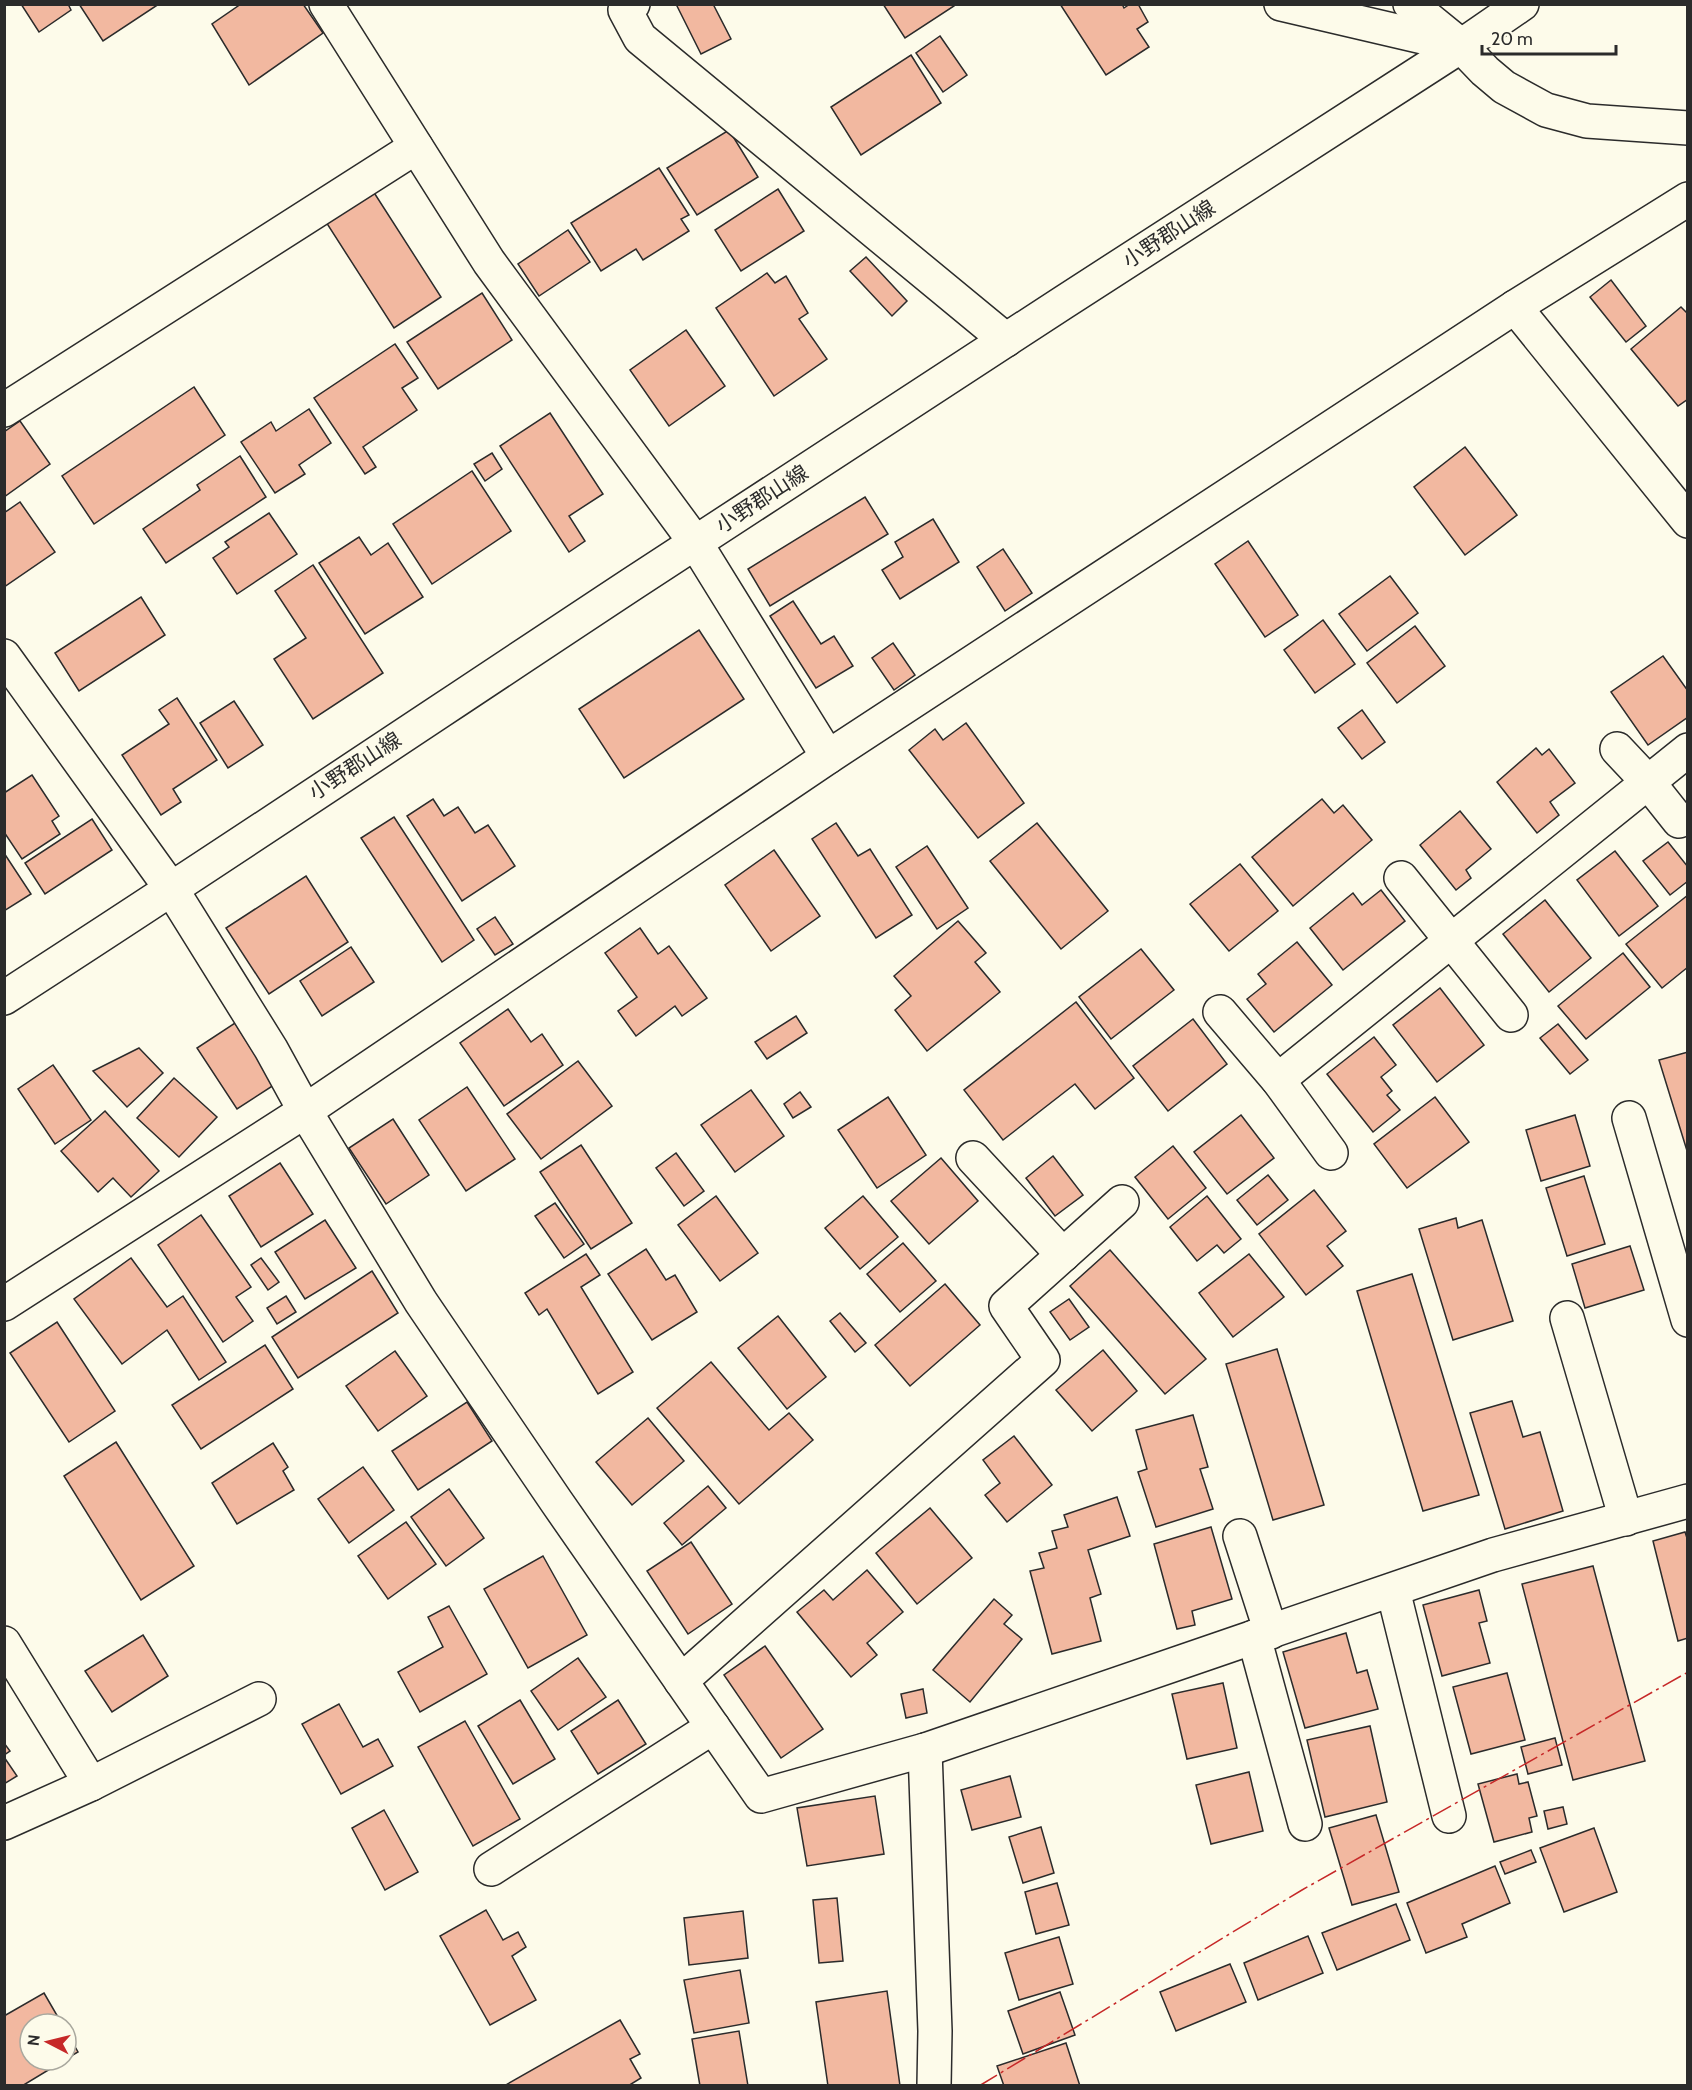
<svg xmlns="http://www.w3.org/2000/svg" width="1692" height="2090" font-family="Cabin,'Noto Sans JP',sans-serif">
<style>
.building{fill:#f2b8a0;stroke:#2b2b2b;stroke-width:1.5}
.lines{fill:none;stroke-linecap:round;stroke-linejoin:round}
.street-casing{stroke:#2b2b2b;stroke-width:36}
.secondary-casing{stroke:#2b2b2b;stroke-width:36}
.primary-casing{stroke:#2b2b2b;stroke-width:36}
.street{stroke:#fdfbea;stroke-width:33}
.secondary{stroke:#fdfbea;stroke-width:33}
.primary{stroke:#fdfbea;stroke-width:33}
.power{stroke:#c62828;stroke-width:1.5;stroke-dasharray:21 4.5 3 4.5;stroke-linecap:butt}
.labels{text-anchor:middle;stroke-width:4.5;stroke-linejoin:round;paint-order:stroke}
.street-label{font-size:21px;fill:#2b2b2b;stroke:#fdfbea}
</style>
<rect width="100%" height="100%" fill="#fdfbea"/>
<!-- building -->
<g class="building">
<path d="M 21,4 L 68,4 L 71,10 L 39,32 Z"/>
<path d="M 79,4 L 159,4 L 103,41 Z"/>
<path d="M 241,4 L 303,4 L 323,33 L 249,85 L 212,24 Z"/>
<path d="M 676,4 L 713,4 L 731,39 L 701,54 Z"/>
<path d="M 883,4 L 953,4 L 954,6 L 905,38 Z"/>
<path d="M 1060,4 L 1122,4 L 1124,8 L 1130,4 L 1138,4 L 1148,22 L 1137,29 L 1149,47 L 1106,75 Z"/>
<path d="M 940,36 L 967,75 L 943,92 L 916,53 Z"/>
<path d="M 911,55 L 941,103 L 861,155 L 831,107 Z"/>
<path d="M 729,130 L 758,177 L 697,215 L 667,168 Z"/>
<path d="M 659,168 L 689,215 L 681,219 L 689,231 L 643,260 L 636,249 L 601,271 L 571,223 Z"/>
<path d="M 778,189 L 804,231 L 741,271 L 715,230 Z"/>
<path d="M 373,191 L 441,297 L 394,328 L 326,222 Z"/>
<path d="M 568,230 L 590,262 L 539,296 L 518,264 Z"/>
<path d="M 866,257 L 907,301 L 892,316 L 850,271 Z"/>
<path d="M 767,273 L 775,283 L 786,276 L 808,313 L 799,319 L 827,359 L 774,396 L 716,308 Z"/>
<path d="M 1611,280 L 1646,326 L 1626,342 L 1590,297 Z"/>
<path d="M 482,293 L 512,340 L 438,389 L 407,342 Z"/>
<path d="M 1681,307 L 1688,314 L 1688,399 L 1678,406 L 1631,349 Z"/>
<path d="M 686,330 L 725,386 L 669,426 L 630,370 Z"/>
<path d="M 395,344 L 418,378 L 402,388 L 417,410 L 363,447 L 376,467 L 365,474 L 314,398 Z"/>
<path d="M 194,387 L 225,435 L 94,524 L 62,476 Z"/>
<path d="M 309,409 L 331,443 L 299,465 L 305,474 L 275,493 L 241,442 L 271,422 L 276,431 Z"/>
<path d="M 550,413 L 603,494 L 569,516 L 585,541 L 569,552 L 500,446 Z"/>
<path d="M 20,421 L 50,464 L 4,497 L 4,432 Z"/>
<path d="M 1465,447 L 1517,515 L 1465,555 L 1414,487 Z"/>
<path d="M 492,453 L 502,469 L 485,481 L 474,464 Z"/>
<path d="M 240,456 L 266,497 L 166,563 L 143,529 L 200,490 L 197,485 Z"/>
<path d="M 472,471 L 511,531 L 432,584 L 393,524 Z"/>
<path d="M 865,497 L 888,534 L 770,606 L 748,569 Z"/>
<path d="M 20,502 L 55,552 L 4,587 L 4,513 Z"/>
<path d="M 269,513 L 297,554 L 237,594 L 213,558 L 229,547 L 225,542 Z"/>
<path d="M 933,519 L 959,562 L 900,599 L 882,570 L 903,557 L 895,542 Z"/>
<path d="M 359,537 L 371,555 L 388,543 L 423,597 L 365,634 L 319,563 Z"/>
<path d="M 1248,541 L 1298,615 L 1265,637 L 1215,564 Z"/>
<path d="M 1003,549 L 1032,593 L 1005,611 L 977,567 Z"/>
<path d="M 313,565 L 383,673 L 313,719 L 274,659 L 306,638 L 275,591 Z"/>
<path d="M 1390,576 L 1418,613 L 1367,651 L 1339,614 Z"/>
<path d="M 141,597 L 165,635 L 79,691 L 55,653 Z"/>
<path d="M 793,601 L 821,644 L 834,636 L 853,666 L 816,688 L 770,616 Z"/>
<path d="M 1323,620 L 1355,664 L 1315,693 L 1284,650 Z"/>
<path d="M 1415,626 L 1445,666 L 1397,703 L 1367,663 Z"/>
<path d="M 699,630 L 744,699 L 624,778 L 579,709 Z"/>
<path d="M 893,643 L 915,675 L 894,690 L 872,658 Z"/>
<path d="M 1663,656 L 1688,691 L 1688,717 L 1648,745 L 1611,692 Z"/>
<path d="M 177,698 L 217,760 L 173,789 L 181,802 L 161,815 L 122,755 L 169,724 L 159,710 Z"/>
<path d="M 234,701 L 263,745 L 228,768 L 200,723 Z"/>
<path d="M 1362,710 L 1385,742 L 1362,759 L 1338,728 Z"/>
<path d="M 966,723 L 1024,803 L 978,838 L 909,750 L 935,729 L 943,740 Z"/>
<path d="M 1536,748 L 1542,755 L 1549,749 L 1575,783 L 1550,802 L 1559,815 L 1537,833 L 1497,782 Z"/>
<path d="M 32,775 L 59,816 L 52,821 L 60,834 L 22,859 L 4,832 L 4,793 Z"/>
<path d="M 433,799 L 444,816 L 458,807 L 475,833 L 488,825 L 515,866 L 462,901 L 407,816 Z"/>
<path d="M 1322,799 L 1334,813 L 1343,805 L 1372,840 L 1293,906 L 1252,857 Z"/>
<path d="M 1460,811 L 1491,849 L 1466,870 L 1471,878 L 1456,890 L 1420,845 Z"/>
<path d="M 394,817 L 474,940 L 442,962 L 361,838 Z"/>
<path d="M 92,819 L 112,850 L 45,894 L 25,863 Z"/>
<path d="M 836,823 L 858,856 L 870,849 L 912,915 L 876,938 L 812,839 Z"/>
<path d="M 1037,823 L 1108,911 L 1061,949 L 990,861 Z"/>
<path d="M 1668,842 L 1688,867 L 1688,881 L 1670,895 L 1643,861 Z"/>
<path d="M 927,846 L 968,908 L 937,929 L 896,867 Z"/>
<path d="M 774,850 L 820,916 L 771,951 L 725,885 Z"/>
<path d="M 1615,851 L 1658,906 L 1619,936 L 1577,880 Z"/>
<path d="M 4,853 L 31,894 L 4,911 Z"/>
<path d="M 1240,864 L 1278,911 L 1229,951 L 1190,904 Z"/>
<path d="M 306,876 L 348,942 L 269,994 L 226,928 Z"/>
<path d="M 1381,890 L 1405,921 L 1343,970 L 1310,928 L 1353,893 L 1362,905 Z"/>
<path d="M 1688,895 L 1688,967 L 1662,988 L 1626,944 Z"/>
<path d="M 1545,900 L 1591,958 L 1549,992 L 1503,934 Z"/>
<path d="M 495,917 L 513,944 L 495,955 L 477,929 Z"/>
<path d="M 958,921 L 986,953 L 975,962 L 1000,992 L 927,1051 L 895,1010 L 911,996 L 894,976 Z"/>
<path d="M 640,928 L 658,954 L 669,946 L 707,998 L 682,1016 L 675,1006 L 636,1036 L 618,1011 L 637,997 L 605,953 Z"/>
<path d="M 1297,942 L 1332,985 L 1274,1032 L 1247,999 L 1266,984 L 1258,974 Z"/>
<path d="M 351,947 L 374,982 L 322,1016 L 300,981 Z"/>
<path d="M 1141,949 L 1174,990 L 1111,1039 L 1079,997 Z"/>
<path d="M 1623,953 L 1650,987 L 1586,1039 L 1558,1006 Z"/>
<path d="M 1440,988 L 1484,1045 L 1437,1082 L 1393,1025 Z"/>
<path d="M 1076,1002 L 1134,1078 L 1095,1109 L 1075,1084 L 1003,1140 L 964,1090 Z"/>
<path d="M 508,1009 L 531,1042 L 542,1034 L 563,1065 L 504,1106 L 460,1043 Z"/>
<path d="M 796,1016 L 807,1033 L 767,1059 L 755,1042 Z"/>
<path d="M 1193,1019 L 1227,1064 L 1168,1111 L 1133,1066 Z"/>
<path d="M 235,1023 L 274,1085 L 237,1109 L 197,1048 Z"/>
<path d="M 1558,1024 L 1588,1060 L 1570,1074 L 1540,1038 Z"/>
<path d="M 1374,1037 L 1396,1065 L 1381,1077 L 1392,1091 L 1387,1095 L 1400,1110 L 1373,1132 L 1327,1074 Z"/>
<path d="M 139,1048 L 163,1073 L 127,1107 L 93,1071 Z"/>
<path d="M 1688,1052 L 1688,1154 L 1659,1060 Z"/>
<path d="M 578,1061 L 612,1106 L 541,1159 L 507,1114 Z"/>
<path d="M 53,1065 L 91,1120 L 55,1144 L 18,1089 Z"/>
<path d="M 174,1078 L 217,1117 L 179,1157 L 137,1118 Z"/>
<path d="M 467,1087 L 515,1159 L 466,1191 L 419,1120 Z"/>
<path d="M 751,1090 L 784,1136 L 735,1172 L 701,1125 Z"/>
<path d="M 800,1092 L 811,1107 L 793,1118 L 784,1104 Z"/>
<path d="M 888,1097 L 926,1155 L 877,1188 L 838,1130 Z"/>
<path d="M 1435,1097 L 1469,1142 L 1407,1188 L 1374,1144 Z"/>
<path d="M 105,1111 L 159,1171 L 131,1197 L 113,1178 L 98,1192 L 61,1151 Z"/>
<path d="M 1241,1115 L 1274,1158 L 1227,1194 L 1194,1152 Z"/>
<path d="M 1575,1115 L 1590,1166 L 1541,1181 L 1526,1130 Z"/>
<path d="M 393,1119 L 429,1175 L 386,1204 L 349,1148 Z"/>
<path d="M 581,1145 L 632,1223 L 591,1249 L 540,1172 Z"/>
<path d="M 1173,1146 L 1206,1188 L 1168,1219 L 1135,1177 Z"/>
<path d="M 676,1153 L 704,1191 L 684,1206 L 656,1168 Z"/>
<path d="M 1053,1156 L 1083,1195 L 1055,1216 L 1026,1178 Z"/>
<path d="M 941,1158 L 978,1201 L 929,1244 L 891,1201 Z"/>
<path d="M 280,1163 L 313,1214 L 261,1247 L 229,1196 Z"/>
<path d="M 1268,1175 L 1288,1200 L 1257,1225 L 1237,1200 Z"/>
<path d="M 1584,1176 L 1605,1244 L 1567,1256 L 1546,1188 Z"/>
<path d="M 1314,1190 L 1346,1231 L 1327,1246 L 1343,1266 L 1306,1295 L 1259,1234 Z"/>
<path d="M 716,1196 L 758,1253 L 720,1281 L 678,1225 Z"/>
<path d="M 863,1196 L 898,1237 L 860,1269 L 825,1228 Z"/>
<path d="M 1207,1196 L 1241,1239 L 1224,1253 L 1217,1245 L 1197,1261 L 1170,1227 Z"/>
<path d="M 555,1203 L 584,1244 L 564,1258 L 535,1216 Z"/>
<path d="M 201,1215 L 251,1287 L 236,1297 L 253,1321 L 223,1342 L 158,1245 Z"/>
<path d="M 1456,1218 L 1458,1228 L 1482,1220 L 1513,1321 L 1453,1340 L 1419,1229 Z"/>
<path d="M 325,1220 L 356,1268 L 305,1299 L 275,1252 Z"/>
<path d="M 903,1243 L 936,1281 L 900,1312 L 867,1274 Z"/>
<path d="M 1630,1246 L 1644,1290 L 1585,1308 L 1572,1264 Z"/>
<path d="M 646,1249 L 666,1280 L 675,1275 L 697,1312 L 652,1340 L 608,1274 Z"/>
<path d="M 1110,1250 L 1206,1359 L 1165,1394 L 1070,1286 Z"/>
<path d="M 586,1254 L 600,1275 L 581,1287 L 633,1372 L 598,1394 L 547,1309 L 539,1315 L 525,1293 Z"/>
<path d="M 1249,1254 L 1284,1297 L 1233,1337 L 1199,1293 Z"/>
<path d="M 131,1258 L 167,1307 L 183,1296 L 226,1362 L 199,1380 L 167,1330 L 122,1364 L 74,1299 Z"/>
<path d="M 261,1258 L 279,1282 L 268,1290 L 251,1265 Z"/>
<path d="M 372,1271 L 398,1313 L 298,1378 L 272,1337 Z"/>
<path d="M 1412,1274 L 1479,1495 L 1423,1511 L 1357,1291 Z"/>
<path d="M 945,1284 L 980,1325 L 910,1386 L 875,1345 Z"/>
<path d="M 286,1296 L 296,1312 L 277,1324 L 267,1308 Z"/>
<path d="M 1069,1299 L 1089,1327 L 1070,1340 L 1050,1312 Z"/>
<path d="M 840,1313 L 866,1343 L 855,1352 L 830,1321 Z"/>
<path d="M 778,1316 L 826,1377 L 787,1409 L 738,1348 Z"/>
<path d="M 57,1322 L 115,1411 L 69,1442 L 10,1353 Z"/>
<path d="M 265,1345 L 293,1389 L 201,1449 L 172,1405 Z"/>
<path d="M 1277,1349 L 1324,1505 L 1273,1520 L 1226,1364 Z"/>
<path d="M 1103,1350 L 1137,1391 L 1092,1431 L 1056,1390 Z"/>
<path d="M 395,1351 L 427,1396 L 378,1431 L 346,1386 Z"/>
<path d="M 711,1362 L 769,1430 L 789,1413 L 813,1440 L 739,1504 L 657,1408 Z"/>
<path d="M 1512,1401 L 1523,1437 L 1540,1432 L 1563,1511 L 1505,1529 L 1470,1413 Z"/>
<path d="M 467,1402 L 492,1441 L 418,1490 L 392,1451 Z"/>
<path d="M 1193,1415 L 1208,1467 L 1200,1469 L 1213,1509 L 1156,1527 L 1138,1472 L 1147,1469 L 1136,1430 Z"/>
<path d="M 648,1418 L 684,1461 L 632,1505 L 596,1462 Z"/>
<path d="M 1014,1436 L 1052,1485 L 1007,1522 L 985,1495 L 1000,1483 L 983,1460 Z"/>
<path d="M 116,1442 L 194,1566 L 141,1600 L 64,1476 Z"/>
<path d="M 273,1443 L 288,1467 L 283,1471 L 294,1490 L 237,1524 L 212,1483 Z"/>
<path d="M 363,1467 L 394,1510 L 349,1543 L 318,1499 Z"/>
<path d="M 708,1486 L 726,1508 L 682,1545 L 664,1523 Z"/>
<path d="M 449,1489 L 484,1538 L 446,1566 L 411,1517 Z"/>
<path d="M 1117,1497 L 1130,1536 L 1088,1550 L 1101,1594 L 1090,1598 L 1101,1641 L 1052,1654 L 1030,1571 L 1044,1568 L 1039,1553 L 1057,1548 L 1052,1531 L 1068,1527 L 1064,1515 Z"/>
<path d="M 930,1508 L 972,1558 L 917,1604 L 876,1553 Z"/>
<path d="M 406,1522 L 436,1564 L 388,1599 L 358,1556 Z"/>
<path d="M 1211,1527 L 1232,1599 L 1192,1611 L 1195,1625 L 1177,1629 L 1154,1544 Z"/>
<path d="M 1685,1532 L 1688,1541 L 1688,1638 L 1678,1641 L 1653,1541 Z"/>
<path d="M 691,1542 L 732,1604 L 688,1634 L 647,1571 Z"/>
<path d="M 543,1556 L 587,1635 L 528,1668 L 484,1589 Z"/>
<path d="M 1593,1566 L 1645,1761 L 1573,1780 L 1522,1584 Z"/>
<path d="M 867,1570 L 903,1612 L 867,1643 L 877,1655 L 851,1677 L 797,1612 L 824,1590 L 833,1600 Z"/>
<path d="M 1479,1590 L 1487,1621 L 1479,1623 L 1490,1663 L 1442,1676 L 1423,1605 Z"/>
<path d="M 994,1599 L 1012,1615 L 1004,1624 L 1022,1639 L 970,1702 L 933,1670 Z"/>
<path d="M 449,1606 L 487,1674 L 420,1712 L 398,1672 L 443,1647 L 428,1617 Z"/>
<path d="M 1346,1633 L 1357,1673 L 1367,1670 L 1378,1709 L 1305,1728 L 1283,1652 Z"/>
<path d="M 143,1635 L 168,1676 L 112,1712 L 85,1671 Z"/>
<path d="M 765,1646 L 823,1729 L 781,1758 L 724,1675 Z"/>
<path d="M 578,1658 L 606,1697 L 558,1730 L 531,1691 Z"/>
<path d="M 1507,1673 L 1525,1740 L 1471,1754 L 1453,1687 Z"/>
<path d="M 1223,1683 L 1237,1748 L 1187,1759 L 1172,1694 Z"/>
<path d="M 923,1689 L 927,1713 L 906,1718 L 901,1694 Z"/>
<path d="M 520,1700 L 555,1759 L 513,1784 L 478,1726 Z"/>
<path d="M 618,1700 L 646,1744 L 598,1774 L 571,1731 Z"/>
<path d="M 339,1704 L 363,1747 L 378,1739 L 393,1766 L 341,1794 L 302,1724 Z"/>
<path d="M 465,1721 L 520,1819 L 473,1846 L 418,1747 Z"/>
<path d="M 1370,1726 L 1387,1802 L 1325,1817 L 1307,1740 Z"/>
<path d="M 1555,1738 L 1562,1765 L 1528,1774 L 1521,1747 Z"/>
<path d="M 4,1743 L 10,1751 L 4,1755 Z"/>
<path d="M 4,1757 L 17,1776 L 4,1784 Z"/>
<path d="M 1249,1772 L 1263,1831 L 1211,1844 L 1196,1785 Z"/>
<path d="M 1517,1774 L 1519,1784 L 1528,1782 L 1537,1816 L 1529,1818 L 1532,1832 L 1494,1842 L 1478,1784 Z"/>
<path d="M 1010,1776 L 1021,1817 L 972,1830 L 961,1790 Z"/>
<path d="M 875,1796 L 884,1854 L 807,1866 L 797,1808 Z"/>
<path d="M 1563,1807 L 1567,1824 L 1548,1829 L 1544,1811 Z"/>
<path d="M 384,1810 L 418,1872 L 385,1890 L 352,1828 Z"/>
<path d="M 1376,1815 L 1399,1892 L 1352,1905 L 1329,1828 Z"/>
<path d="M 1041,1827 L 1054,1873 L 1023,1883 L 1009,1837 Z"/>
<path d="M 1594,1828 L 1617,1892 L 1564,1912 L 1540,1848 Z"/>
<path d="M 1531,1850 L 1536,1862 L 1505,1874 L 1500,1862 Z"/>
<path d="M 1495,1866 L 1510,1903 L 1462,1924 L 1467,1937 L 1426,1953 L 1407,1903 Z"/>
<path d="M 1057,1883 L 1069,1925 L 1036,1934 L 1025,1892 Z"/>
<path d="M 837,1898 L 843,1961 L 819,1963 L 813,1900 Z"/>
<path d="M 1396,1904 L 1410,1940 L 1337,1970 L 1322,1933 Z"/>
<path d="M 486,1910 L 503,1940 L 518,1932 L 526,1947 L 512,1956 L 536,2000 L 490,2025 L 440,1936 Z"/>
<path d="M 743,1911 L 748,1958 L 689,1965 L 684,1918 Z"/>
<path d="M 1308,1936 L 1323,1973 L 1258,2000 L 1244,1963 Z"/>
<path d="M 1059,1937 L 1073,1984 L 1019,2000 L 1005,1953 Z"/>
<path d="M 1230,1964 L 1246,2002 L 1176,2031 L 1160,1992 Z"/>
<path d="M 740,1970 L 749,2023 L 694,2033 L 684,1980 Z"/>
<path d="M 887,1991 L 900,2086 L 828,2086 L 816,2002 Z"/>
<path d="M 1060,1992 L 1075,2035 L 1023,2054 L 1008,2011 Z"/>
<path d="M 44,1993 L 62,2024 L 30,2024 L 30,2060 L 65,2060 L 22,2086 L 4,2086 L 4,2016 Z"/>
<path d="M 620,2020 L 640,2054 L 630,2059 L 641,2078 L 628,2086 L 504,2086 Z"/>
<path d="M 66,2031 L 78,2052 L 66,2059 Z"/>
<path d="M 739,2031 L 748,2086 L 700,2086 L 692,2039 Z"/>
<path d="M 1066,2043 L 1080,2086 L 1004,2086 L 997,2066 Z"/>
</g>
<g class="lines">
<defs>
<g id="street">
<path d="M 326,4 L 489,262 L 695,542 L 828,757"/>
<path d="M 633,4 L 625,10 L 640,38 L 1006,340"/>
<path d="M 1281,4 L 1461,46"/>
<path d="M 1410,4 L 1453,39"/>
<path d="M 1515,307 L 1688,521"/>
<path d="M 4,410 L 416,147"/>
<path d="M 4,656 L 172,890 L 271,1049 L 305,1111 L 421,1302 L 556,1501 L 761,1796 L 925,1750 L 1493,1555 L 1688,1501"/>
<path d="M 1617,749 L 1648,782 L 1679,821"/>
<path d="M 1401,878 L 1511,1015"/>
<path d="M 1220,1012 L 1278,1080 L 1331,1153"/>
<path d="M 1278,1080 L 1688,750"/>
<path d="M 1629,1118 L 1688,1320"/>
<path d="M 973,1158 L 1063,1255"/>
<path d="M 4,1304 L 305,1111 L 828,757 L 1515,307 L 1688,199"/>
<path d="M 1567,1318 L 1626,1519"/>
<path d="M 1240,1536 L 1271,1632"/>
<path d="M 1393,1590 L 1449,1816"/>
<path d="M 1254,1637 L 1305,1824"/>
<path d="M 4,1643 L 91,1784"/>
<path d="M 681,1681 L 1043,1360 L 1006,1306 L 1122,1202"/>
<path d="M 925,1750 L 935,2031 L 934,2086"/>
<path d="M 4,1823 L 91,1784 L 259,1699"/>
<path d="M 491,1869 L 713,1727"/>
</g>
<path id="secondary" d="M 1461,46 L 1485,71 L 1504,87 L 1546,110 L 1587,121 L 1688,128"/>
<path id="primary" d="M 4,998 C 215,862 423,722 632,584 C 907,403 1184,224 1461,46 L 1522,4"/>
</defs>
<!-- street casing -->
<use href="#street" class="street-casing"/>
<!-- secondary casing -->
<use href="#secondary" class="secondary-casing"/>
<!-- primary casing -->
<use href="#primary" class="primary-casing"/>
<!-- street -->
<use href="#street" class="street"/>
<!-- secondary -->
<use href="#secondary" class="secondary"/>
<!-- primary -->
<use href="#primary" class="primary"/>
<!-- power -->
<path class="power" d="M 979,2086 L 1302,1890 L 1688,1672"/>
</g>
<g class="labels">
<!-- street labels -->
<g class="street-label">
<text transform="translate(1169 234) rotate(-33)" y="7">小野郡山線</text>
<text transform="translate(762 499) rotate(-33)" y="7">小野郡山線</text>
<text transform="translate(355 766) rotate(-33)" y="7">小野郡山線</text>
</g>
</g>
<!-- border -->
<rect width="1692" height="2090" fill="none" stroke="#2b2b2b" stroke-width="12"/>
<!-- north arrow -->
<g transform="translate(48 2042) rotate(277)"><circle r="28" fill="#fdfbea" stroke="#a9a89e" stroke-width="1.5"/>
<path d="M0-4.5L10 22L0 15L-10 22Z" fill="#c62828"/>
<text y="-9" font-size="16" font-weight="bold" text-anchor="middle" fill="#2b2b2b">N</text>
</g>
<!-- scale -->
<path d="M1482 45v9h134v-9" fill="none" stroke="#2b2b2b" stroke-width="3"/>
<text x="1491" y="45" font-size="18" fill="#2b2b2b" stroke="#fdfbea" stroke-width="4.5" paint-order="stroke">20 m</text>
</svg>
